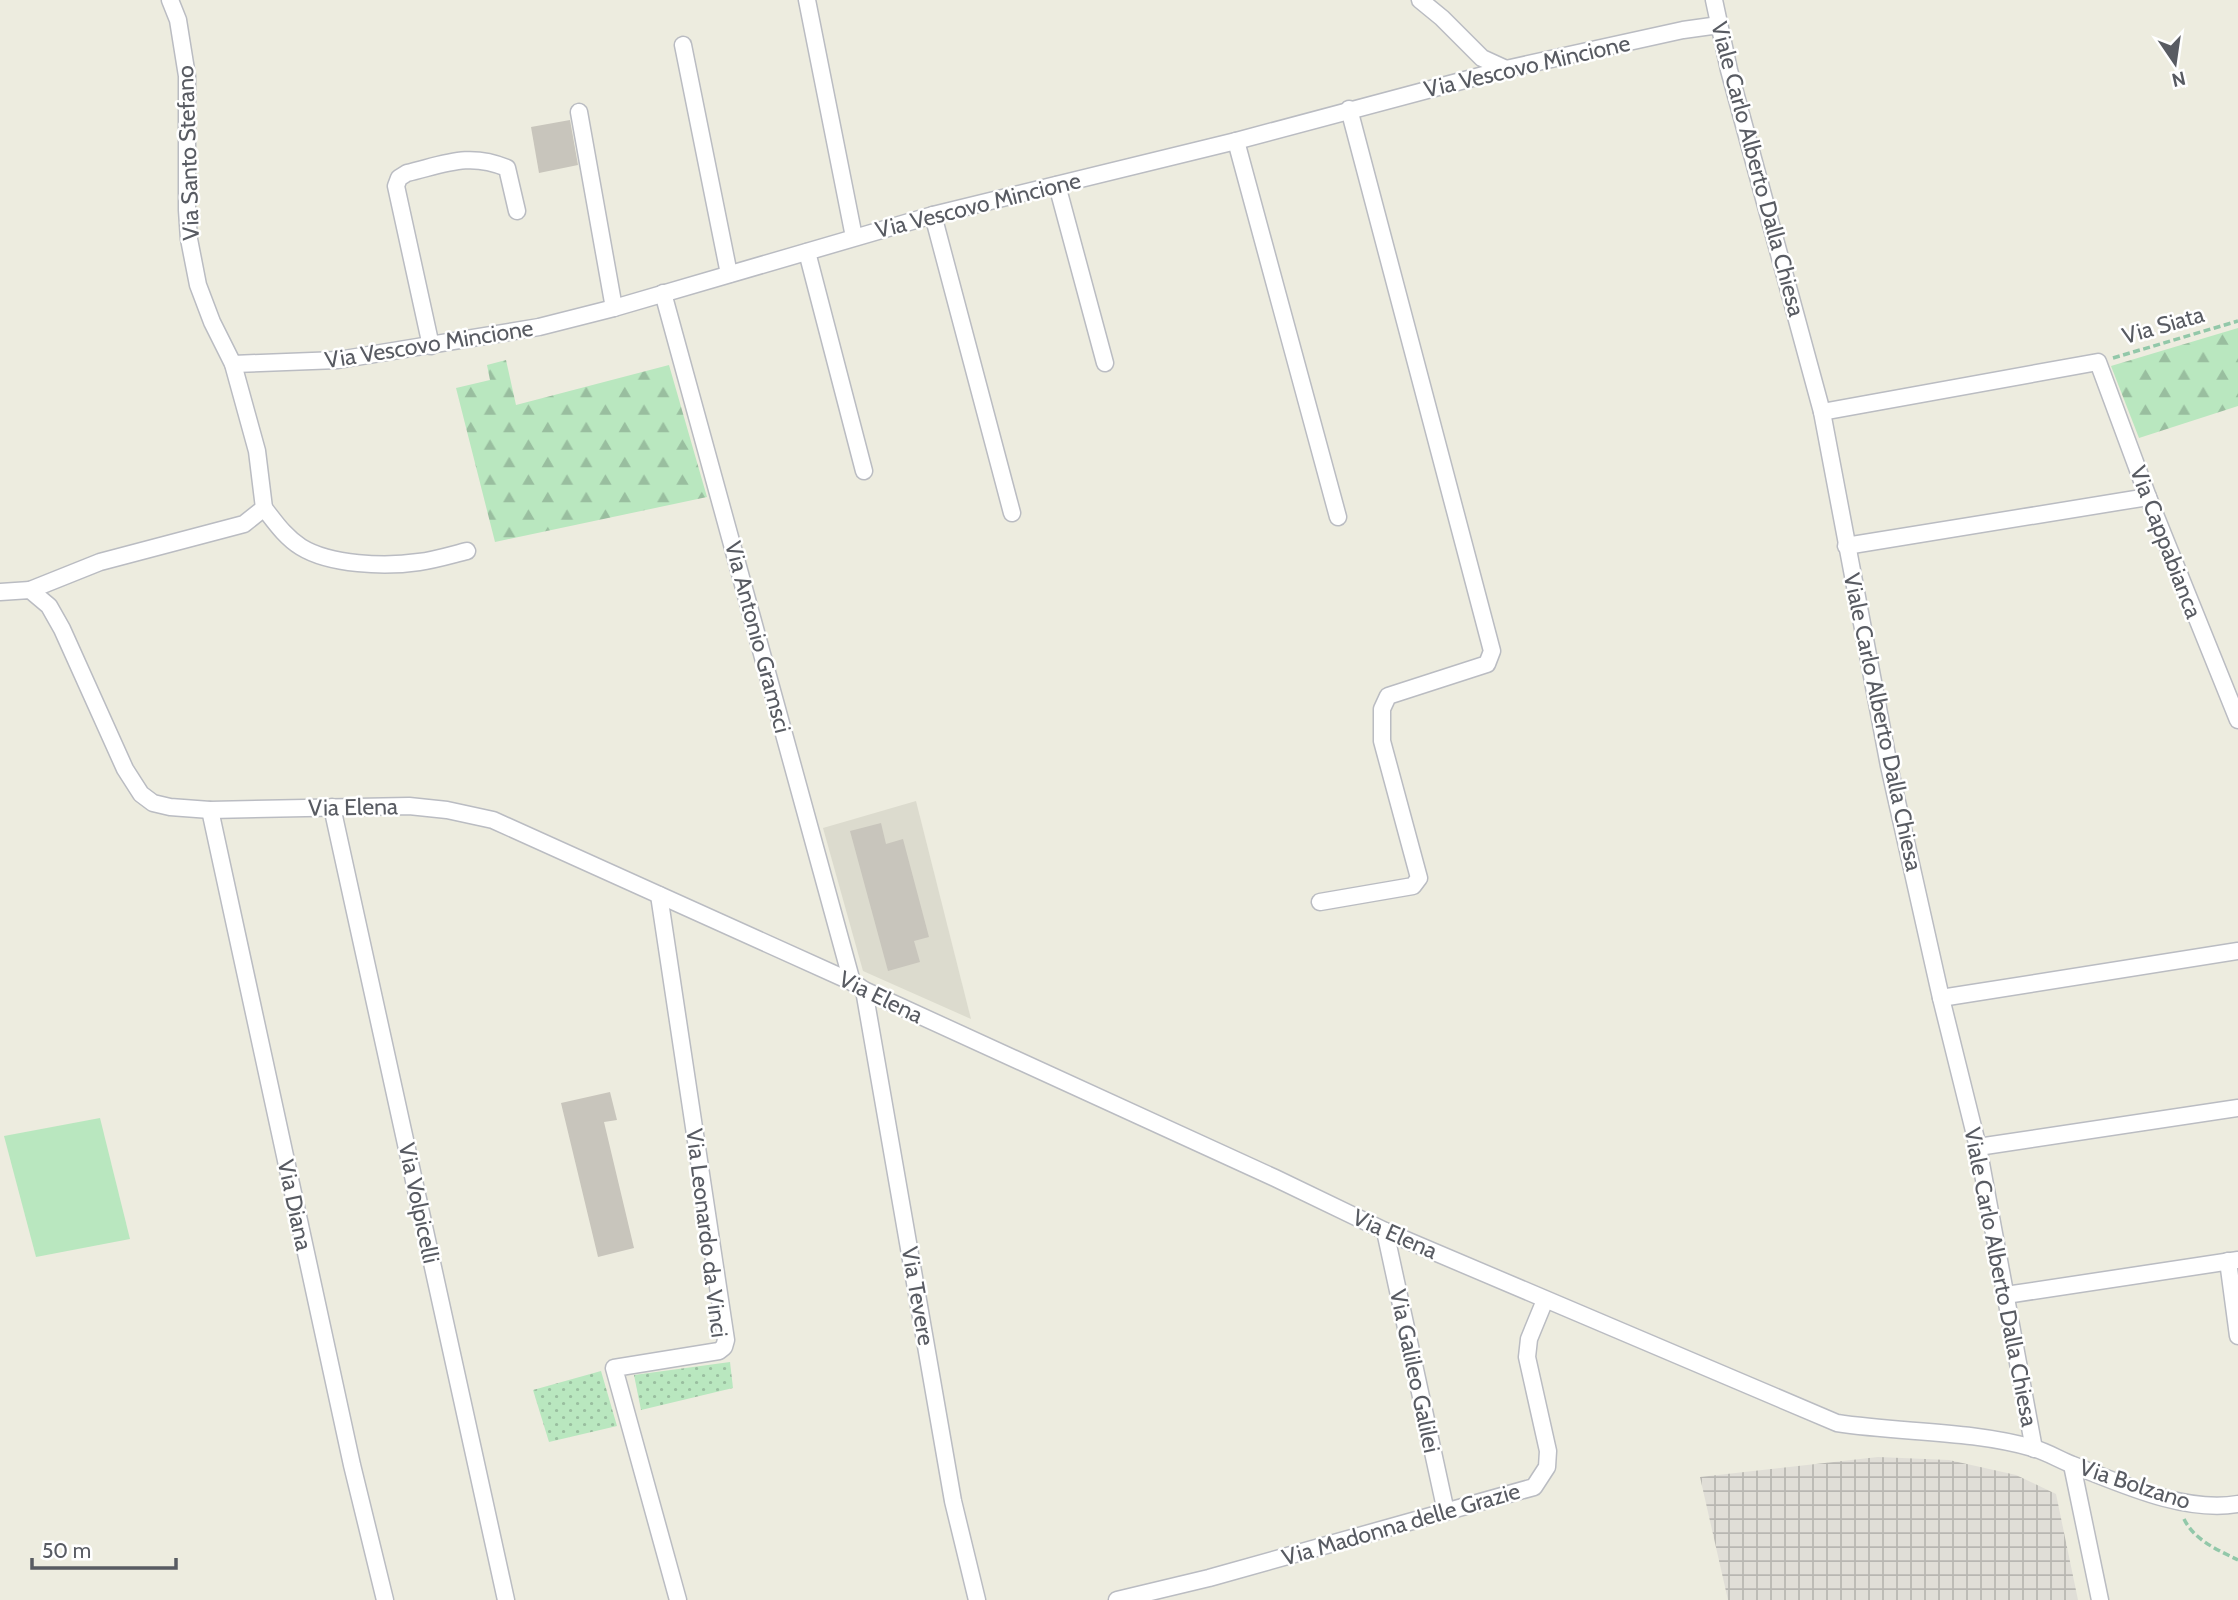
<svg xmlns="http://www.w3.org/2000/svg" width="2238" height="1600" font-family="Cabin,sans-serif">
<style>
.industrial{fill:url(#industrial-grid)}
.education{fill:#dcdbce}
.grass{fill:url(#grass-dots)}
.forest{fill:url(#forest-firs)}
.garden{fill:#b9e7bf}
.building{fill:#c8c5bc}
.lines{fill:none;stroke-linecap:round;stroke-linejoin:round}
.street-casing{stroke:#babcc2;stroke-width:19}
.path{stroke:#92c8a9;stroke-width:3.5;stroke-dasharray:7 3.5;stroke-linecap:butt}
.street{stroke:#fff;stroke-width:16}
.labels{text-anchor:middle;stroke-width:5;stroke-linejoin:round;paint-order:stroke}
.street-label{font-size:23px;fill:#585b62;stroke:#fff}
</style>
<defs>
<pattern id="industrial-grid" width="8" height="8" patternUnits="userSpaceOnUse" patternTransform="scale(1.75)"><rect width="8" height="8" fill="#e0ded7"/><path d="M0 4h8M4 0v8" fill="none" stroke="#b8b7b2"/></pattern>
<pattern id="grass-dots" width="8" height="8" patternUnits="userSpaceOnUse" patternTransform="scale(1.75)"><rect width="8" height="8" fill="#b9e7bf"/><path d="M2 2h.1M6 6h.1" fill="none" stroke="#99be9f" stroke-width="1.8" stroke-linecap="round"/></pattern>
<pattern id="forest-firs" width="22" height="20" patternUnits="userSpaceOnUse" patternTransform="scale(1.75)"><rect width="22" height="20" fill="#b9e7bf"/><path d="M5 1l3.5 6h-7zM16 11l3.5 6h-7z" fill="#99be9f"/></pattern>
</defs>
<rect width="100%" height="100%" fill="#edecdf"/>
<!-- industrial -->
<path class="industrial" d="M 1878,1457 L 1949,1460 L 2016,1475 L 2056,1494 L 2078,1600 L 1728,1600 L 1700,1477 Z"/>
<!-- education -->
<path class="education" d="M 916,801 L 971,1019 L 863,971 L 823,828 Z"/>
<!-- grass -->
<g class="grass">
<path d="M 730,1362 L 733,1388 L 641,1410 L 634,1375 Z"/>
<path d="M 601,1371 L 617,1426 L 549,1442 L 533,1390 Z"/>
</g>
<!-- forest -->
<g class="forest">
<path d="M 2238,328 L 2238,406 L 2139,438 L 2111,366 Z"/>
<path d="M 506,360 L 516,405 L 669,365 L 707,497 L 495,542 L 456,388 L 490,380 L 487,365 Z"/>
</g>
<!-- garden -->
<path class="garden" d="M 100,1118 L 130,1239 L 36,1257 L 4,1136 Z"/>
<!-- building -->
<g class="building">
<path d="M 570,120 L 578,165 L 539,173 L 531,127 Z"/>
<path d="M 881,823 L 886,844 L 903,839 L 929,937 L 914,941 L 920,962 L 888,971 L 850,831 Z"/>
<path d="M 610,1092 L 617,1120 L 604,1122 L 634,1248 L 598,1257 L 561,1103 Z"/>
</g>
<g class="lines">
<defs>
<g id="street">
<path d="M 807,0 L 854,237"/>
<path d="M 1420,0 L 1442,18 L 1482,58 L 1506,69"/>
<path d="M 1714,0 L 1729,70 L 1822,412 L 1889,766 L 1941,998 L 1978,1147 L 2034,1449"/>
<path d="M 683,45 L 729,274"/>
<path d="M 579,112 L 614,308"/>
<path d="M 1236,141 L 1338,517"/>
<path d="M 1057,185 L 1105,363"/>
<path d="M 933,215 L 1012,513"/>
<path d="M 807,252 L 864,471"/>
<path d="M 663,293 L 852,982"/>
<path d="M 431,346 L 396,186 L 399,178 L 407,173 C 445,164 469,152 507,168 L 517,211"/>
<path d="M 233,364 L 338,360 L 539,327 L 614,308 L 933,215 L 1236,141 L 1506,69 L 1683,30 L 1719,25"/>
<path d="M 1822,412 L 2098,362 L 2148,497 L 2238,720"/>
<path d="M 264,508 C 275,522 285,537 301,547 C 330,565 385,567 419,562 C 435,560 451,555 467,551"/>
<path d="M 1846,546 L 2148,497"/>
<path d="M 30,590 L 100,562 L 244,524 L 264,508 L 257,451 L 233,364 L 212,322 L 198,285 L 189,239 L 187,210 L 187,76 L 178,20 L 170,0"/>
<path d="M 0,592 L 30,590 L 49,606 L 62,629 L 125,769 L 141,794 L 153,803 L 170,807 L 210,810 L 409,806 L 447,810 L 493,820 L 852,982 L 864,990 L 1275,1178 L 1385,1231 L 1837,1423 C 1902,1433 1970,1430 2033,1448 C 2047,1452 2060,1460 2073,1465 C 2122,1484 2184,1513 2238,1504"/>
<path d="M 332,807 L 506,1600"/>
<path d="M 210,810 L 352,1465 L 385,1600"/>
<path d="M 659,895 L 726,1340 L 724,1347 L 719,1351 L 614,1368 L 678,1600"/>
<path d="M 1320,902 L 1413,886 L 1419,878 L 1382,741 L 1382,709 L 1388,696 L 1487,664 L 1492,651 L 1349,109"/>
<path d="M 864,990 L 953,1501 L 977,1600"/>
<path d="M 1941,998 L 2238,951"/>
<path d="M 1978,1147 L 2238,1108"/>
<path d="M 1385,1231 L 1446,1512"/>
<path d="M 2228,1261 L 2238,1336"/>
<path d="M 2006,1295 L 2238,1260"/>
<path d="M 2072,1465 L 2100,1600"/>
<path d="M 1117,1600 L 1209,1578 L 1534,1487 L 1547,1467 L 1548,1451 L 1527,1357 L 1529,1339 L 1545,1300"/>
</g>
</defs>
<!-- street casing -->
<use href="#street" class="street-casing"/>
<!-- path -->
<g class="path">
<path d="M 2113,358 L 2238,321"/>
<path d="M 2184,1519 C 2194,1540 2218,1550 2238,1560"/>
</g>
<!-- street -->
<use href="#street" class="street"/>
</g>
<g class="labels">
<!-- street labels -->
<g class="street-label">
<text transform="translate(1527 66) rotate(-13)" y="8">Via Vescovo Mincione</text>
<text transform="translate(188 153) rotate(-92)" y="8">Via Santo Stefano</text>
<text transform="translate(1758 169) rotate(75)" y="8">Viale Carlo Alberto Dalla Chiesa</text>
<text transform="translate(978 205) rotate(-14)" y="8">Via Vescovo Mincione</text>
<text transform="translate(2163 325) rotate(-16)" y="8">Via Siata</text>
<text transform="translate(429 344) rotate(-9)" y="8">Via Vescovo Mincione</text>
<text transform="translate(2166 542) rotate(69)" y="8">Via Cappabianca</text>
<text transform="translate(758 637) rotate(75)" y="8">Via Antonio Gramsci</text>
<text transform="translate(1883 722) rotate(78)" y="8">Viale Carlo Alberto Dalla Chiesa</text>
<text transform="translate(353 807) rotate(-1)" y="8">Via Elena</text>
<text transform="translate(881 997) rotate(26)" y="8">Via Elena</text>
<text transform="translate(419 1203) rotate(78)" y="8">Via Volpicelli</text>
<text transform="translate(295 1205) rotate(78)" y="8">Via Diana</text>
<text transform="translate(707 1233) rotate(83)" y="8">Via Leonardo da Vinci</text>
<text transform="translate(1395 1234) rotate(24)" y="8">Via Elena</text>
<text transform="translate(2001 1277) rotate(79)" y="8">Viale Carlo Alberto Dalla Chiesa</text>
<text transform="translate(918 1296) rotate(80)" y="8">Via Tevere</text>
<text transform="translate(1415 1371) rotate(78)" y="8">Via Galileo Galilei</text>
<text transform="translate(2135 1484) rotate(18)" y="8">Via Bolzano</text>
<text transform="translate(1401 1524) rotate(-16)" y="8">Via Madonna delle Grazie</text>
</g>
</g>
<!-- north arrow -->
<g transform="translate(2175 63) rotate(167)" stroke="#ffffff" stroke-width="5" paint-order="stroke">
<path d="M0-5L12 26L0 18L-12 26Z" fill="#585b62"/>
<text y="-10" font-size="19" font-weight="bold" text-anchor="middle" fill="#585b62">N</text>
</g>
<!-- scale -->
<path d="M32 1558v10h144v-10" fill="none" stroke="#585b62" stroke-width="3.5"/>
<text x="42" y="1558" font-size="21" fill="#585b62" stroke="#ffffff" stroke-width="5" paint-order="stroke">50 m</text>
</svg>
